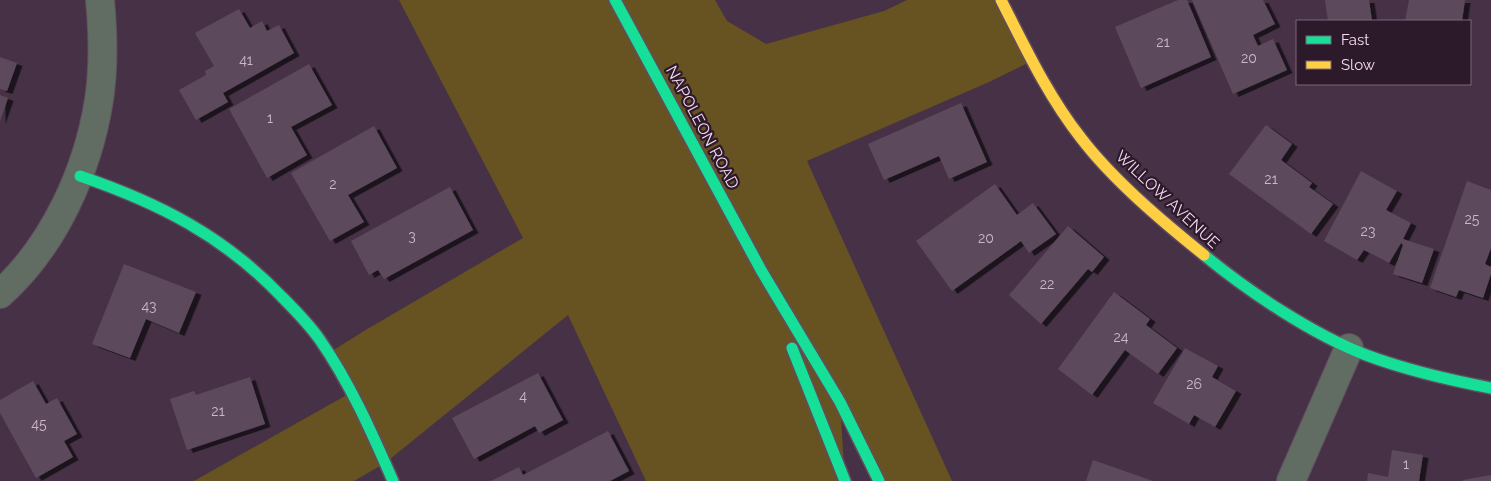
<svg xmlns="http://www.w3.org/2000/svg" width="1491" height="481" font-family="Raleway,sans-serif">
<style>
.green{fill:#675322}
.building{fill:#5c4a5b;filter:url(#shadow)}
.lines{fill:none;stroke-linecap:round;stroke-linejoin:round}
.street-casing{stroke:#614e60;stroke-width:30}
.fast-casing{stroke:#614e60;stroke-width:14}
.slow-casing{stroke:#614e60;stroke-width:14}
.street{stroke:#616c63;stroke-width:28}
.fast{stroke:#16e098;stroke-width:11}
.slow{stroke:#ffcf43;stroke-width:11}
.labels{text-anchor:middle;stroke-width:4.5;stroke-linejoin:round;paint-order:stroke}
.number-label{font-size:14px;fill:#cfb6cc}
.street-label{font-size:16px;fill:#f5daf1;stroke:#2c192a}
</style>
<defs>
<filter id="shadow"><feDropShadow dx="5.5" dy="3" stdDeviation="0" flood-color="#0009"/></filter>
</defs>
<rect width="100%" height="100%" fill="#473146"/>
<!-- green -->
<path class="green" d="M 399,0 L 715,0 L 727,21 L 766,44 L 884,11 L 907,0 L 1001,0 L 1032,61 L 989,82 L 807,161 L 952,481 L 879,481 L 840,402 L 845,481 L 646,481 L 568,315 L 385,463 L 354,481 L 194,481 L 352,392 L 329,353 L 364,331 L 523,238 Z"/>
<!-- building -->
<g class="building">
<path d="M 1178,0 L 1187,0 L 1211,57 L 1141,88 L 1115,27 Z"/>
<path d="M 1192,0 L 1263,0 L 1275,24 L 1253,35 L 1258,46 L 1273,39 L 1287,70 L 1233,94 Z"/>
<path d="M 1325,0 L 1369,0 L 1372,21 L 1328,21 Z"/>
<path d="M 1409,0 L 1465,0 L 1462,21 L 1405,21 Z"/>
<path d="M 239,9 L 250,28 L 262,21 L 267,31 L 279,25 L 294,53 L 223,93 L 228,102 L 196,120 L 179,90 L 206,75 L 205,71 L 214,66 L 195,33 Z"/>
<path d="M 0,57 L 17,63 L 7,91 L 0,89 Z"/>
<path d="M 309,64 L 332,105 L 291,127 L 307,155 L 267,178 L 229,109 Z"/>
<path d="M 0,95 L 8,98 L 0,121 Z"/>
<path d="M 961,103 L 987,162 L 949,179 L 939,156 L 884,180 L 868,144 Z"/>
<path d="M 1266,125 L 1292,144 L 1281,160 L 1312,183 L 1309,187 L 1333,204 L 1311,234 L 1229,174 Z"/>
<path d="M 374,126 L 397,168 L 348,195 L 364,222 L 330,241 L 291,173 Z"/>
<path d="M 1361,171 L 1397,191 L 1386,210 L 1411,223 L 1403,239 L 1434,249 L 1422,283 L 1393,274 L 1403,245 L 1401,243 L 1389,263 L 1364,250 L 1357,260 L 1324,241 Z"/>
<path d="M 1467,181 L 1491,190 L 1491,248 L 1485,264 L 1491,267 L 1491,274 L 1483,298 L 1459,290 L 1456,297 L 1430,288 Z"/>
<path d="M 995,184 L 1017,215 L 1033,203 L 1056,234 L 1029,253 L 1021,241 L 952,291 L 916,241 Z"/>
<path d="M 450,187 L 473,230 L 384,279 L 378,270 L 369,275 L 351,241 Z"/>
<path d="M 1068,226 L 1104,257 L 1092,272 L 1088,269 L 1041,324 L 1009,295 Z"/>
<path d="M 124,264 L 196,292 L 179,333 L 146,319 L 130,358 L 92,344 Z"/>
<path d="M 1114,292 L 1150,319 L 1146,325 L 1177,348 L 1158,374 L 1125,350 L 1092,395 L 1058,369 Z"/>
<path d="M 1185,348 L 1218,366 L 1212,377 L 1236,391 L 1215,427 L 1194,415 L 1189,424 L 1153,403 Z"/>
<path d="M 538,373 L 563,420 L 539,433 L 535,426 L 474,459 L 452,418 Z"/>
<path d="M 250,377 L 265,424 L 187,450 L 170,399 L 194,391 L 196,395 Z"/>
<path d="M 33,381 L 46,404 L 57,398 L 77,434 L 64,441 L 73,457 L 36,478 L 0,413 L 0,400 Z"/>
<path d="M 608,431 L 629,471 L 610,481 L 491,481 L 519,467 L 523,475 Z"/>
<path d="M 1392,450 L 1423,455 L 1419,481 L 1367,481 L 1368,473 L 1388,477 Z"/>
<path d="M 1093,460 L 1153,481 L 1086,481 Z"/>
<path d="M 1491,475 L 1491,481 L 1463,481 L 1463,480 Z"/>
</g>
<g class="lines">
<defs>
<g id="street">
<path d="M 0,294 C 54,246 88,170 99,100 C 104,67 103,32 100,0"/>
<path d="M 1291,481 L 1349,348"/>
</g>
<g id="fast">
<path d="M 615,0 L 761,270 L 840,402 L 879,481"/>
<path d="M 80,176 C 159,203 224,236 282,297 C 296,311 309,324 320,340 C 350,383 372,433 393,481"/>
<path d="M 1204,255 C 1249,292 1312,334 1366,355 C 1406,370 1449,380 1491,388"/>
<path d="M 792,348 L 845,481"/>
</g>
<path id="slow" d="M 1001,0 C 1025,47 1048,96 1081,138 C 1113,180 1163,222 1204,255"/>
</defs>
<!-- street casing -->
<use href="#street" class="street-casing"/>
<!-- fast casing -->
<use href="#fast" class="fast-casing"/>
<!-- slow casing -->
<use href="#slow" class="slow-casing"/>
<!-- street -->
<use href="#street" class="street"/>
<!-- fast -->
<use href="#fast" class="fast"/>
<!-- slow -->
<use href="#slow" class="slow"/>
</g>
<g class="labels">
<!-- number labels -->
<g class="number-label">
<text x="1163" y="47">21</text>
<text x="1249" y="63">20</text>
<text x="246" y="65">41</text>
<text x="270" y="123">1</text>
<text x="1271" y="184">21</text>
<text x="333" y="189">2</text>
<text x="1472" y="224">25</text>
<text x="1368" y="236">23</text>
<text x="412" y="241">3</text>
<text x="986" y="243">20</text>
<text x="1047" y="289">22</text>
<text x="149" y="311">43</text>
<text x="1121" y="342">24</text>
<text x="1194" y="389">26</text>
<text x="523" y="401">4</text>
<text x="218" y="416">21</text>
<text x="39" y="429">45</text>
<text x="1406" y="469">1</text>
</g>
<!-- street labels -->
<g class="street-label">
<text transform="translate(703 127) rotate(62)" y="6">NAPOLEON ROAD</text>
<text transform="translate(1168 199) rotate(43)" y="6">WILLOW AVENUE</text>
</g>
</g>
<!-- legend -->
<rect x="1296" y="20" width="175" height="65" fill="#2c192a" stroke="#7c667a"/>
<rect x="1306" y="36" width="25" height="8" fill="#16e098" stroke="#7c667a"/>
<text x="1341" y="45" font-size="15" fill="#f5daf1">Fast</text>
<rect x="1306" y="61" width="25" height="8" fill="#ffcf43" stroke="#7c667a"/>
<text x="1341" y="70" font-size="15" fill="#f5daf1">Slow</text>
</svg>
